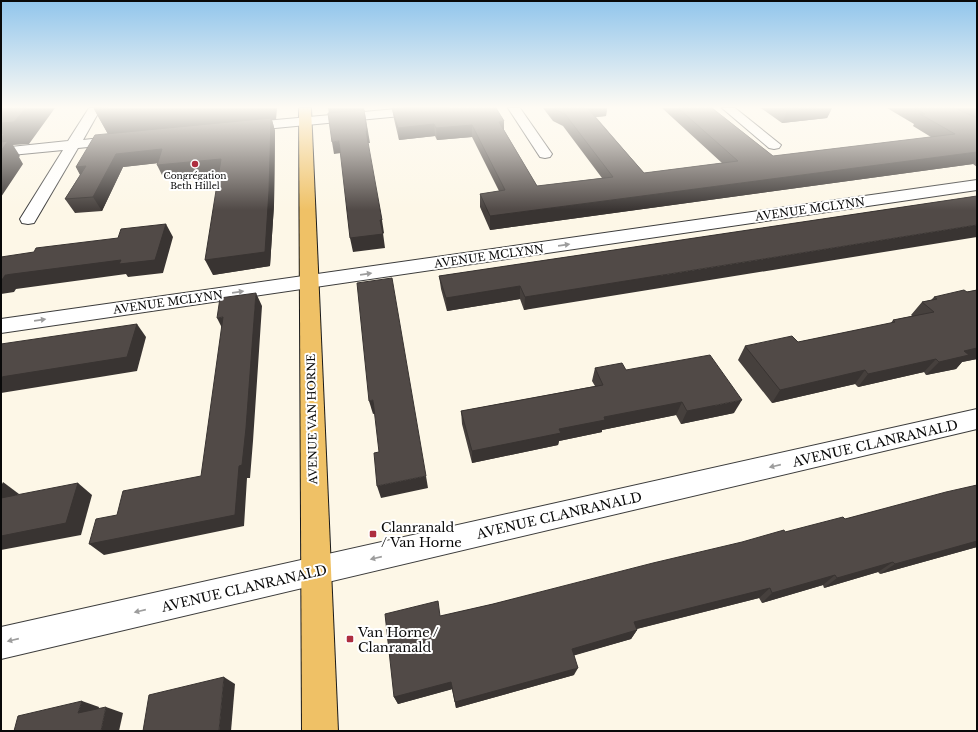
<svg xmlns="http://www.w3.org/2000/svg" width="978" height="732" font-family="'Libre Baskerville',serif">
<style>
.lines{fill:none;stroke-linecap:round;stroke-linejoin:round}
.minor-casing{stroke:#3c3c3c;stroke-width:2}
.major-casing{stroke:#1a1a1a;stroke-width:2}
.minor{fill:#fff;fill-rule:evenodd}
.major{fill:#efc166;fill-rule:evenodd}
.wall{fill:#46403d}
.shaded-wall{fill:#393432}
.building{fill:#514a47;stroke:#393432}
.oneway{fill:#9d9d9d}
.poi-dot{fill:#ae2d3f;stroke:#fff;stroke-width:1.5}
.labels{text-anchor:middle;stroke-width:4;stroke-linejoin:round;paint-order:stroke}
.far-poi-label{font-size:9px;fill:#090909;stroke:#fff}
.street-label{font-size:11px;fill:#090909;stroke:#fff}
.near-street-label{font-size:13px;fill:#090909;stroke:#fff}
.near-poi-label{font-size:13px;fill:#090909;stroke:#fff;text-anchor:start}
</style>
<rect width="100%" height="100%" fill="#fdf7e7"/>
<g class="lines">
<defs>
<g id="minor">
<path d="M 89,108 L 101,108 L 83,140 L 119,136 L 124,137 L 126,140 L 124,143 L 119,144 L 78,148 L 34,223 L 28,224 L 22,223 L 20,219 L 63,150 L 1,156 L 1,148 L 68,141 Z"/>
<path d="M 407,108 L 449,108 L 447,111 L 443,112 L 243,131 L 238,130 L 236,127 L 238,124 L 243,123 Z"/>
<path d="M 508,108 L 520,108 L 552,154 L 550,157 L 545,158 L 540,157 Z"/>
<path d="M 722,108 L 735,108 L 781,145 L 779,148 L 774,149 L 769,148 Z"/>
<path d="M 977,180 L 977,190 L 1,333 L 1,319 Z"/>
<path d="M 977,409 L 977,429 L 1,659 L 1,627 Z"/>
</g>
<path id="major" d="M 299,108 L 311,108 L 338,731 L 302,731 Z"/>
</defs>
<!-- minor casing -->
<use href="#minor" class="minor-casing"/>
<!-- major casing -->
<use href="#major" class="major-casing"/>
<!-- minor -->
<use href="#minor" class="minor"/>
<!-- major -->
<use href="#major" class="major"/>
</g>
<!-- wall -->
<g class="wall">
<path d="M 391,108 L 496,108 L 504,130 L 537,186 L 602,178 L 563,126 L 553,121 L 543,108 L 607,108 L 606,116 L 596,117 L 644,173 L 722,163 L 662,108 L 712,108 L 773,156 L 931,137 L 913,126 L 914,124 L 887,108 L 977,108 L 977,167 L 973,164 L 490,230 L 480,207 L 480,194 L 499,191 L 472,137 L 437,140 L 435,136 L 399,140 L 394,119 L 392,108 Z"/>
<path d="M 761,108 L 832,108 L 827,118 L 782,123 Z"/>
<path d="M 94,109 L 276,120 L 272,120 L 275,131 L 274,205 L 270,266 L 213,275 L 219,173 L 164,179 L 158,163 L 123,167 L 102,211 L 75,213 L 65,199 L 80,175 L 76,167 L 108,134 Z"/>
<path d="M 977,196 L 524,310 L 520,299 L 447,311 L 441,289 L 439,276 Z"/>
<path d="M 977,290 L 977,359 L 962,362 L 956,369 L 926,375 L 924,372 L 858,387 L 855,384 L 772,403 L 738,360 L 745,346 L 798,342 L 891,323 L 893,320 L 912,316 L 911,315 L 922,302 L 931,300 L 934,297 Z"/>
<path d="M 595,368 L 626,370 L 734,413 L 681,424 L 676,415 L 602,430 L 602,432 L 559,441 L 558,445 L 472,463 L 462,424 L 461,411 L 595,386 L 592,381 Z"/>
<path d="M 977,485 L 977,547 L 880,574 L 878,572 L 824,588 L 823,585 L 762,603 L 759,598 L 637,629 L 637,630 L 631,639 L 574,655 L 574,675 L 456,708 L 452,689 L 398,704 L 394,697 L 441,616 L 493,604 L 785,532 L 845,519 Z"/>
</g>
<!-- shaded-wall -->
<g class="shaded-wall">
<path d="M 26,108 L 55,108 L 29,144 L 13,145 L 20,156 L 19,157 L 23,164 L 1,197 L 1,123 Z"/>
<path d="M 109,108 L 277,108 L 276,120 L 272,120 L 275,131 L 274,205 L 270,266 L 213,275 L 205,260 L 271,120 L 109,136 L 94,109 Z"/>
<path d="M 328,108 L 364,108 L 370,143 L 368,143 L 329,114 Z"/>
<path d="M 587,108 L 607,108 L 606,116 L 585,118 Z"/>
<path d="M 817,108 L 832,108 L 827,118 L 782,123 L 787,111 Z"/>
<path d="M 504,121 L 504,133 L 499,122 Z"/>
<path d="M 434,124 L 435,136 L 399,140 L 398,128 Z"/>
<path d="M 472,125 L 472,137 L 437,140 L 436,128 Z"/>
<path d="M 339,141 L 341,153 L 334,154 L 332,142 Z"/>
<path d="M 162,149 L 168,162 L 123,167 L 102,211 L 93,197 L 116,154 Z"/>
<path d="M 977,152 L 977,158 L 973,164 L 490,230 L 490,216 Z"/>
<path d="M 221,159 L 226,172 L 164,179 L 157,165 Z"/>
<path d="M 86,166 L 84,181 L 76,167 Z"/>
<path d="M 380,220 L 382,220 L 384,233 L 383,233 L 385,248 L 353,252 L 350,238 Z"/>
<path d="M 166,224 L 173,237 L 163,273 L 128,277 L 126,274 L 16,289 L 14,292 L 1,294 L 1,279 L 5,275 Z"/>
<path d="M 977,225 L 977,237 L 524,310 L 525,297 Z"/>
<path d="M 520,286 L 520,299 L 447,311 L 446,298 Z"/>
<path d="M 256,293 L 262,306 L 253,441 L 250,478 L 247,478 L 244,526 L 104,555 L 89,544 L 239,466 Z"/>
<path d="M 223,317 L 224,332 L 217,318 Z"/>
<path d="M 137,324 L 146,337 L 137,371 L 1,393 L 1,377 Z"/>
<path d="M 977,348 L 977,359 L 962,362 L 956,369 L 926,375 L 939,362 L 964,351 Z"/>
<path d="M 936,359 L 924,372 L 858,387 L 868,374 Z"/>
<path d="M 865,370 L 855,384 L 772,403 L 780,390 Z"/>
<path d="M 373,400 L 377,413 L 373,414 L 369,401 Z"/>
<path d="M 742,400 L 734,413 L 681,424 L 687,411 Z"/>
<path d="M 682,402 L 676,415 L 602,430 L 602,432 L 559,441 L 558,445 L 472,463 L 472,451 L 604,417 Z"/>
<path d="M 426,476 L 428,488 L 381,498 L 377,486 Z"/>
<path d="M 3,482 L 19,494 L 1,502 L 1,486 Z"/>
<path d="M 78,483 L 92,495 L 81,535 L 1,550 L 1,536 Z"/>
<path d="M 977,541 L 977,547 L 880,574 L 895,564 Z"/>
<path d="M 893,562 L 878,572 L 824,588 L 837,578 Z"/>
<path d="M 835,575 L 823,585 L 762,603 L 772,593 Z"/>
<path d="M 770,588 L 759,598 L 628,631 L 634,622 Z"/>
<path d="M 637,630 L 631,639 L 569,657 L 572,649 Z"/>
<path d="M 578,668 L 574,675 L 456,708 L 455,702 Z"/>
<path d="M 224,677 L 235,684 L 231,731 L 219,731 Z"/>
<path d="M 451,682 L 453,689 L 398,704 L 394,697 Z"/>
<path d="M 82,701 L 99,707 L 96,719 L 78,713 Z"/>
<path d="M 106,707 L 123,713 L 119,731 L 101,731 Z"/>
</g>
<!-- building -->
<g class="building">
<path d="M 1,108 L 26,108 L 14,122 L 1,123 Z"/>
<path d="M 95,108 L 109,108 L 94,109 Z"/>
<path d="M 392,108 L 496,108 L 504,121 L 499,122 L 537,186 L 613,177 L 565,114 L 554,109 L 553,108 L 587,108 L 644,173 L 738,161 L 678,108 L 712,108 L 773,156 L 955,134 L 920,114 L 925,114 L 914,108 L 955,108 L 977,118 L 977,152 L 490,216 L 480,194 L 505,190 L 472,125 L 436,128 L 434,124 L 398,128 Z"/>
<path d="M 782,108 L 817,108 L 787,111 Z"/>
<path d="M 364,110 L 367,131 L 366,131 L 382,220 L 380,220 L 383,234 L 350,238 L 339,141 L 332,142 L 328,113 Z"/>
<path d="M 271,118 L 269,191 L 265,252 L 205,260 L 221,159 L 157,165 L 162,149 L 116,154 L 93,197 L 65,199 L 86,166 L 76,167 L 95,135 Z"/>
<path d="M 5,133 L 1,138 L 1,134 Z"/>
<path d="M 8,141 L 1,151 L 1,142 Z"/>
<path d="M 977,196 L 977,225 L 525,297 L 520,286 L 446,298 L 439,276 Z"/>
<path d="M 166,224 L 155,260 L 119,264 L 121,260 L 5,275 L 3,279 L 1,279 L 1,257 L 34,252 L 36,248 L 118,238 L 121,229 Z"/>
<path d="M 392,278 L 426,476 L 377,486 L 374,453 L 379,452 L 373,400 L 369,401 L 357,283 Z"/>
<path d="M 964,290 L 967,292 L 977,290 L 977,348 L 964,351 L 969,355 L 939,362 L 936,359 L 868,374 L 865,370 L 780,390 L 745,346 L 792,336 L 798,342 L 895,322 L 893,320 L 934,312 L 922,302 L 937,299 L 934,297 Z"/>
<path d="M 256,293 L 246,428 L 242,465 L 239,466 L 235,515 L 89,544 L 96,519 L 117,515 L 123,491 L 201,476 L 223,317 L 217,318 L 220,298 Z"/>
<path d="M 137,324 L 127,357 L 1,377 L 1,344 Z"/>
<path d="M 710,355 L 742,400 L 687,411 L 682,402 L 604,417 L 605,420 L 559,429 L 561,433 L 472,451 L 461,411 L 603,385 L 595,368 L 622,363 L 626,370 Z"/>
<path d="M 78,483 L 66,523 L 1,536 L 1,498 Z"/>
<path d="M 977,485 L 977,541 L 895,564 L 893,562 L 837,578 L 835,575 L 772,593 L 770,588 L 634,622 L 637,630 L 572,649 L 578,668 L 455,702 L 451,682 L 394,697 L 385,614 L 438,601 L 440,616 L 493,604 L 653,563 L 742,542 L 784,530 L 785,532 L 843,517 L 845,519 L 946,492 Z"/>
<path d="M 224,677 L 219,731 L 143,731 L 149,695 Z"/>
<path d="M 82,701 L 78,713 L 106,707 L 101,731 L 14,731 L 18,716 Z"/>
</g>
<!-- one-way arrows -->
<defs><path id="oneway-solid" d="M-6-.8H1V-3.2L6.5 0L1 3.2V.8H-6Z"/></defs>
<g class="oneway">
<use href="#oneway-solid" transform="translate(564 245) rotate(-8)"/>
<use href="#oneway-solid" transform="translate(366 274) rotate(-8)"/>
<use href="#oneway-solid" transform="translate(238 292) rotate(-8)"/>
<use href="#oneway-solid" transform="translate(40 320) rotate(-8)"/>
<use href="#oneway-solid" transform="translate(775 466) rotate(167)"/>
<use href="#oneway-solid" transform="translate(376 558) rotate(167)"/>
<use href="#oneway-solid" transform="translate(140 611) rotate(167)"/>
<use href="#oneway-solid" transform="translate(13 640) rotate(167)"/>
</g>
<!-- sky -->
<linearGradient id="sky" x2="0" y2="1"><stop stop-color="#91c5ec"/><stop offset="0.51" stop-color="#fefbf4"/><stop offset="1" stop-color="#fefbf4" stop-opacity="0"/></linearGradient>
<rect width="978" height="210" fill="url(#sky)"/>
<!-- markers -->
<g class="poi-dot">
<circle cx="195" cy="164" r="4"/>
<rect x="369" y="530" width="8" height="8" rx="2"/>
<rect x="346" y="635" width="8" height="8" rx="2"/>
</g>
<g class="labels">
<!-- far-poi labels -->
<g class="far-poi-label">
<text x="195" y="179">Congrégation<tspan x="195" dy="10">Beth Hillel</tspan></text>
</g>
<!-- street labels -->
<g class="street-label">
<text transform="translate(810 209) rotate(-8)" y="4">AVENUE MCLYNN</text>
<text transform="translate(489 256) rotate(-8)" y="4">AVENUE MCLYNN</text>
<text transform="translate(168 302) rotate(-8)" y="4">AVENUE MCLYNN</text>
<text transform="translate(312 419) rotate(-91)" y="4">AVENUE VAN HORNE</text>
</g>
<!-- near-street labels -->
<g class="near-street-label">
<text transform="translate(875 443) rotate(-13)" y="5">AVENUE CLANRANALD</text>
<text transform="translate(559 515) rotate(-13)" y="5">AVENUE CLANRANALD</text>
<text transform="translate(244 588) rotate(-13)" y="5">AVENUE CLANRANALD</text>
</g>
<!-- near-poi labels -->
<g class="near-poi-label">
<text x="381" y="532">Clanranald<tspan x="381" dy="15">/ Van Horne</tspan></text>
<text x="358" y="637">Van Horne /<tspan x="358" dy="15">Clanranald</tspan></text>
</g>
</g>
<!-- border -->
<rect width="978" height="732" fill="none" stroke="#090909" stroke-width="4"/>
</svg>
